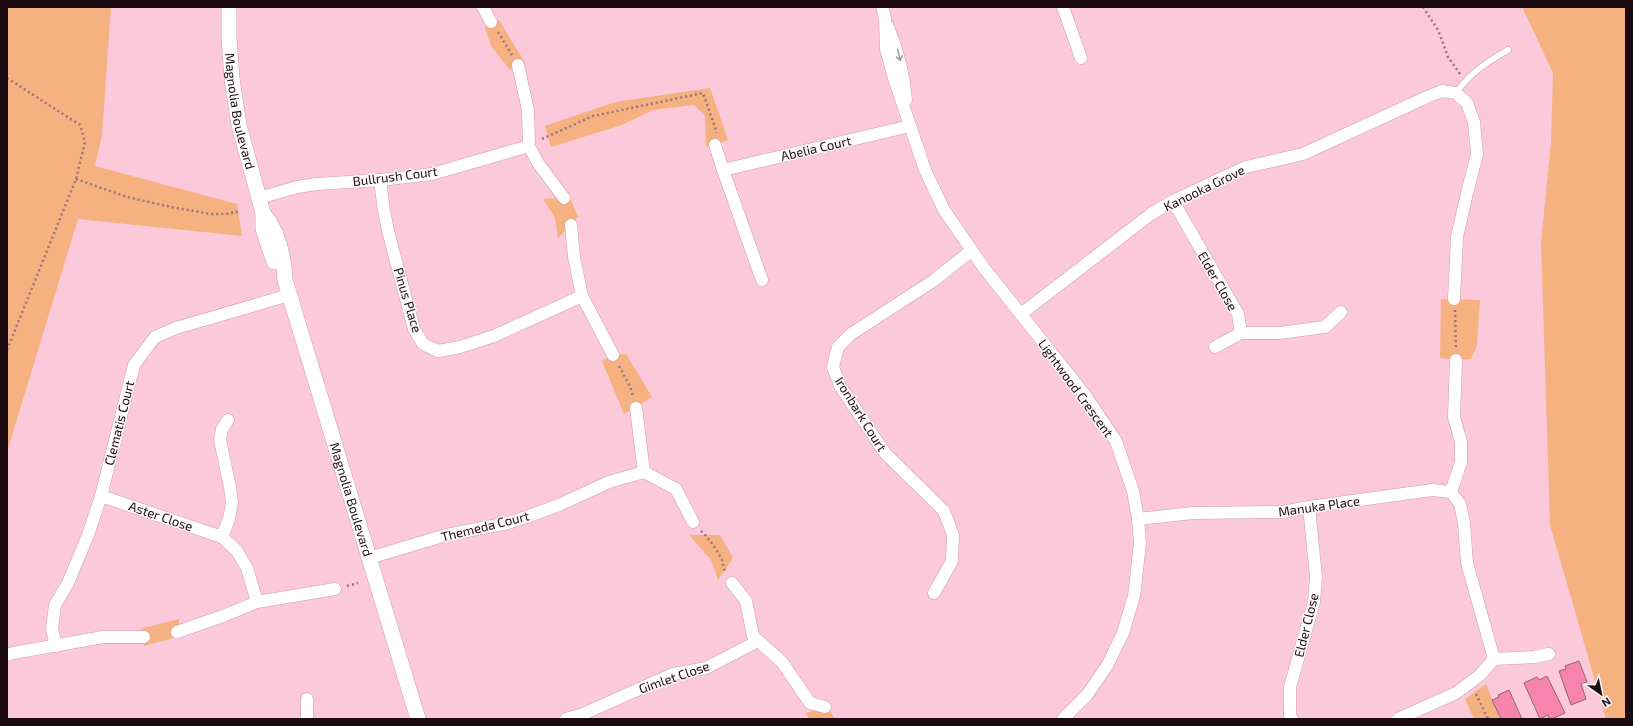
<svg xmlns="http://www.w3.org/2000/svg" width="1633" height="726" font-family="'Exo 2',sans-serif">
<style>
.green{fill:#f5b280}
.building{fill:#f684ad;stroke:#906472}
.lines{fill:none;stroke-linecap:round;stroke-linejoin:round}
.service-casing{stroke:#cd9ead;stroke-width:7}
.minor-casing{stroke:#cd9ead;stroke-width:13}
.tertiary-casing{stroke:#cd9ead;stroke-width:16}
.path{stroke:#96737e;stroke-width:2.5;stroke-dasharray:2 3;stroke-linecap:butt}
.service{stroke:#fff;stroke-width:6}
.minor{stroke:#fff;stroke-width:12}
.tertiary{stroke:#fff;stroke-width:15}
.oneway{stroke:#a49ea0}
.labels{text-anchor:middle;stroke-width:3;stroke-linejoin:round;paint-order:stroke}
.street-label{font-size:13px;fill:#1c0c11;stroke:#fef8fa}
</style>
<rect width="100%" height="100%" fill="#fbc9d9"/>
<!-- green -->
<g class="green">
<path d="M 7,7 L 111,7 L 102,135 L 95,166 L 237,204 L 242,236 L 78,219 L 7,452 Z"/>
<path d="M 1522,7 L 1626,7 L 1626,719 L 1606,719 L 1550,525 L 1541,242 L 1551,142 L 1553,73 Z"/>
<path d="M 499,20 L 525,63 L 510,70 L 491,46 L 485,28 L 491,22 Z"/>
<path d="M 710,88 L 728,140 L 706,147 L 705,116 L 694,105 L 653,110 L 622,125 L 551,147 L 545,126 L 615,102 Z"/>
<path d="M 564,198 L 571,200 L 578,217 L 558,238 L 555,218 L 543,199 Z"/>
<path d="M 1441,299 L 1480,300 L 1477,345 L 1471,359 L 1456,360 L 1440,358 Z"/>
<path d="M 626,354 L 652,397 L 624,414 L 602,361 L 613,355 Z"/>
<path d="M 689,535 L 720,535 L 733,558 L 718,580 L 711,560 Z"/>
<path d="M 179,619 L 180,636 L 144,646 L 140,629 Z"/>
<path d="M 1486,684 L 1500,719 L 1474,719 L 1465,699 Z"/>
<path d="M 828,707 L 835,719 L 809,719 L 805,713 Z"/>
</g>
<!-- building -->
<g class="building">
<path d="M 1579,661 L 1587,682 L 1581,684 L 1586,699 L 1571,705 L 1559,671 L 1566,669 L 1565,666 Z"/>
<path d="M 1547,676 L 1565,713 L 1552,719 L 1549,719 L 1548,715 L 1540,719 L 1524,683 L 1537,677 L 1539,680 Z"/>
<path d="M 1509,690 L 1522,719 L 1501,719 L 1492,700 L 1499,697 L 1498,695 Z"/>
</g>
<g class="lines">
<defs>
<path id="service" d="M 1456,93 C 1470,73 1487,62 1508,50"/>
<g id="minor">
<path d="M 483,7 L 491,22"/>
<path d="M 882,7 L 885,18 L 886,49 L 894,78 L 925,170 L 944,210 L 984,268 L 1085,395 L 1116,441 L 1133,491 L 1138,519 L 1140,543 L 1134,596 L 1123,633 L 1108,664 L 1087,695 L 1063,719"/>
<path d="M 1063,7 L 1081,58"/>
<path d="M 888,27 C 898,51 904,74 906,100"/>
<path d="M 518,65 L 528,110 L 529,146 L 538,163 L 564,198"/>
<path d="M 715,145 L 723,170"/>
<path d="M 380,180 L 384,211 L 388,231 L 414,329 L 423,344 L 438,351 L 460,347 L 494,336 L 582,296"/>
<path d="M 259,198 L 297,187 L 317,184 L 380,180 L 432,174 L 529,146"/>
<path d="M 1173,201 L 1238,314 L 1241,333 L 1279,333 L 1325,327 L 1341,312"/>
<path d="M 571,225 L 574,257 L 582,296 L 613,355"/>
<path d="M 762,280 L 723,170 L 910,126"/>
<path d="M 1021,314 L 1151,214 L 1173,201 L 1246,167 L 1303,154 L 1427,97 L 1442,91 L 1456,93 L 1467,103 L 1474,122 L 1477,154 L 1467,193 L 1457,237 L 1454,299"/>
<path d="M 1215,347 L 1241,333"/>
<path d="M 636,408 L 644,472 L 676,489 L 693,522"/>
<path d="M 1451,492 L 1461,462 L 1461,442 L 1454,417 L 1456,360"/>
<path d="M 101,496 L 222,537 L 237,551 L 247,568 L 257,602"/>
<path d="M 1138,519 L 1193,513 L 1282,512 L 1309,507 L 1432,490 L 1451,492 L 1460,504 L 1464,523 L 1467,563 L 1494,659"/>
<path d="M 222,537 L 229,519 L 232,503 L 230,487 L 220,440 L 222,429 L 228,420"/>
<path d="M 369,558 L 446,535 L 508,523 L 526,517 L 559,505 L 609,482 L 644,472"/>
<path d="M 732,583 L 746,601 L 753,636 L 782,662 L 810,703 L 825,707"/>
<path d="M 934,593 L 952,561 L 953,535 L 944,511 L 885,453 L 840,386 L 833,367 L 838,347 L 851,334 L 933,281 L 971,251"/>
<path d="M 177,632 L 223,616 L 257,602 L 335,589"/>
<path d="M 56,646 L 52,629 L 55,605 L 68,583 L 88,535 L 101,496 L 134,365 L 155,337 L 176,328 L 289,295"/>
<path d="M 7,655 L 13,653 L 103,637 L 144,637"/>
<path d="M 307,699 L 307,719"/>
<path d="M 566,719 L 583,714 L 673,674 L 706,668 L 758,641"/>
<path d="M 1292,719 L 1290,715 L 1290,687 L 1314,602 L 1316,577 L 1309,507"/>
<path d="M 1398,719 L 1456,693 L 1479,676 L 1494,659 L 1534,657 L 1549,654"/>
</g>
<g id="tertiary">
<path id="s1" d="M 229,7 L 229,39 L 232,79 L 239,125 L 263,213 L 263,229 L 274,262"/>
<path id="s2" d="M 263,213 C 279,232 284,256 285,280 L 418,719"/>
</g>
</defs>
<!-- service casing -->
<use href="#service" class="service-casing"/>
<!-- minor casing -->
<use href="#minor" class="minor-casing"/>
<!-- tertiary casing -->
<use href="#tertiary" class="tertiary-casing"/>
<!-- path -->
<g class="path">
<path d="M 1423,7 L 1438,30 L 1448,57 L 1460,74"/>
<path d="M 498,32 L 512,55"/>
<path d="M 7,78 L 80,125 L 85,142 L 76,179 L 7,350"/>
<path d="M 542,139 L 593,116 L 703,93 L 717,133"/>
<path d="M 76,179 L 127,197 L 171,207 L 211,214 L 226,214 L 241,211"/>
<path d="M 1455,310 L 1456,349"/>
<path d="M 619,366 L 630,386 L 633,396"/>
<path d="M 701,531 C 709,538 717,550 722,560 C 723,564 723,568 726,572"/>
<path d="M 347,586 L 358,583"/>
<path d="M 1476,694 L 1488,719"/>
</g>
<!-- service -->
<use href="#service" class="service"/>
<!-- minor -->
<use href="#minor" class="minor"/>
<!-- tertiary -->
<use href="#tertiary" class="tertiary"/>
</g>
<!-- one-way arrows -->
<defs><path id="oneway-shaft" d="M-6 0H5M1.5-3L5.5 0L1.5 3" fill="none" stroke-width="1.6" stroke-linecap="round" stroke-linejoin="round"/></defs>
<use class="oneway" href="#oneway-shaft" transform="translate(899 55) rotate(76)"/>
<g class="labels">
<!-- street labels -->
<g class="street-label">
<text dy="5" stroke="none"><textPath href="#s1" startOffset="105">Magnolia Boulevard</textPath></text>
<text transform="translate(816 148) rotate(-13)" y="5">Abelia Court</text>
<text transform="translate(395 176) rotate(-7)" y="5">Bullrush Court</text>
<text transform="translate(1204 188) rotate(-26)" y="5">Kanooka Grove</text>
<text transform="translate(1218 281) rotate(60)" y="5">Elder Close</text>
<text transform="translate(408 300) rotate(73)" y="5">Pinus Place</text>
<text transform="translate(1076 388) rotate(54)" y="5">Lightwood Crescent</text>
<text transform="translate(861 414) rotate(58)" y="5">Ironbark Court</text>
<text transform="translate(119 423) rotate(-76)" y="5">Clematis Court</text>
<text dy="5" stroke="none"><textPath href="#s2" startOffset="301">Magnolia Boulevard</textPath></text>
<text transform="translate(1319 506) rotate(-8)" y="5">Manuka Place</text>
<text transform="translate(161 516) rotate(19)" y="5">Aster Close</text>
<text transform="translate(485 526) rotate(-14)" y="5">Themeda Court</text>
<text transform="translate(1306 625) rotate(-76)" y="5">Elder Close</text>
<text transform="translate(674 677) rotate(-19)" y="5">Gimlet Close</text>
</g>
</g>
<!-- border -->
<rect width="1633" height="726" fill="none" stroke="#1c0c11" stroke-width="16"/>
<!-- north arrow -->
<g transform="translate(1601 694) rotate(147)" stroke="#fef8fa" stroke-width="3" paint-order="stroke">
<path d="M0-3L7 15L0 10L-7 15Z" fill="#1c0c11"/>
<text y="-6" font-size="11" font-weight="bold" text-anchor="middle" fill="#1c0c11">N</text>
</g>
</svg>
